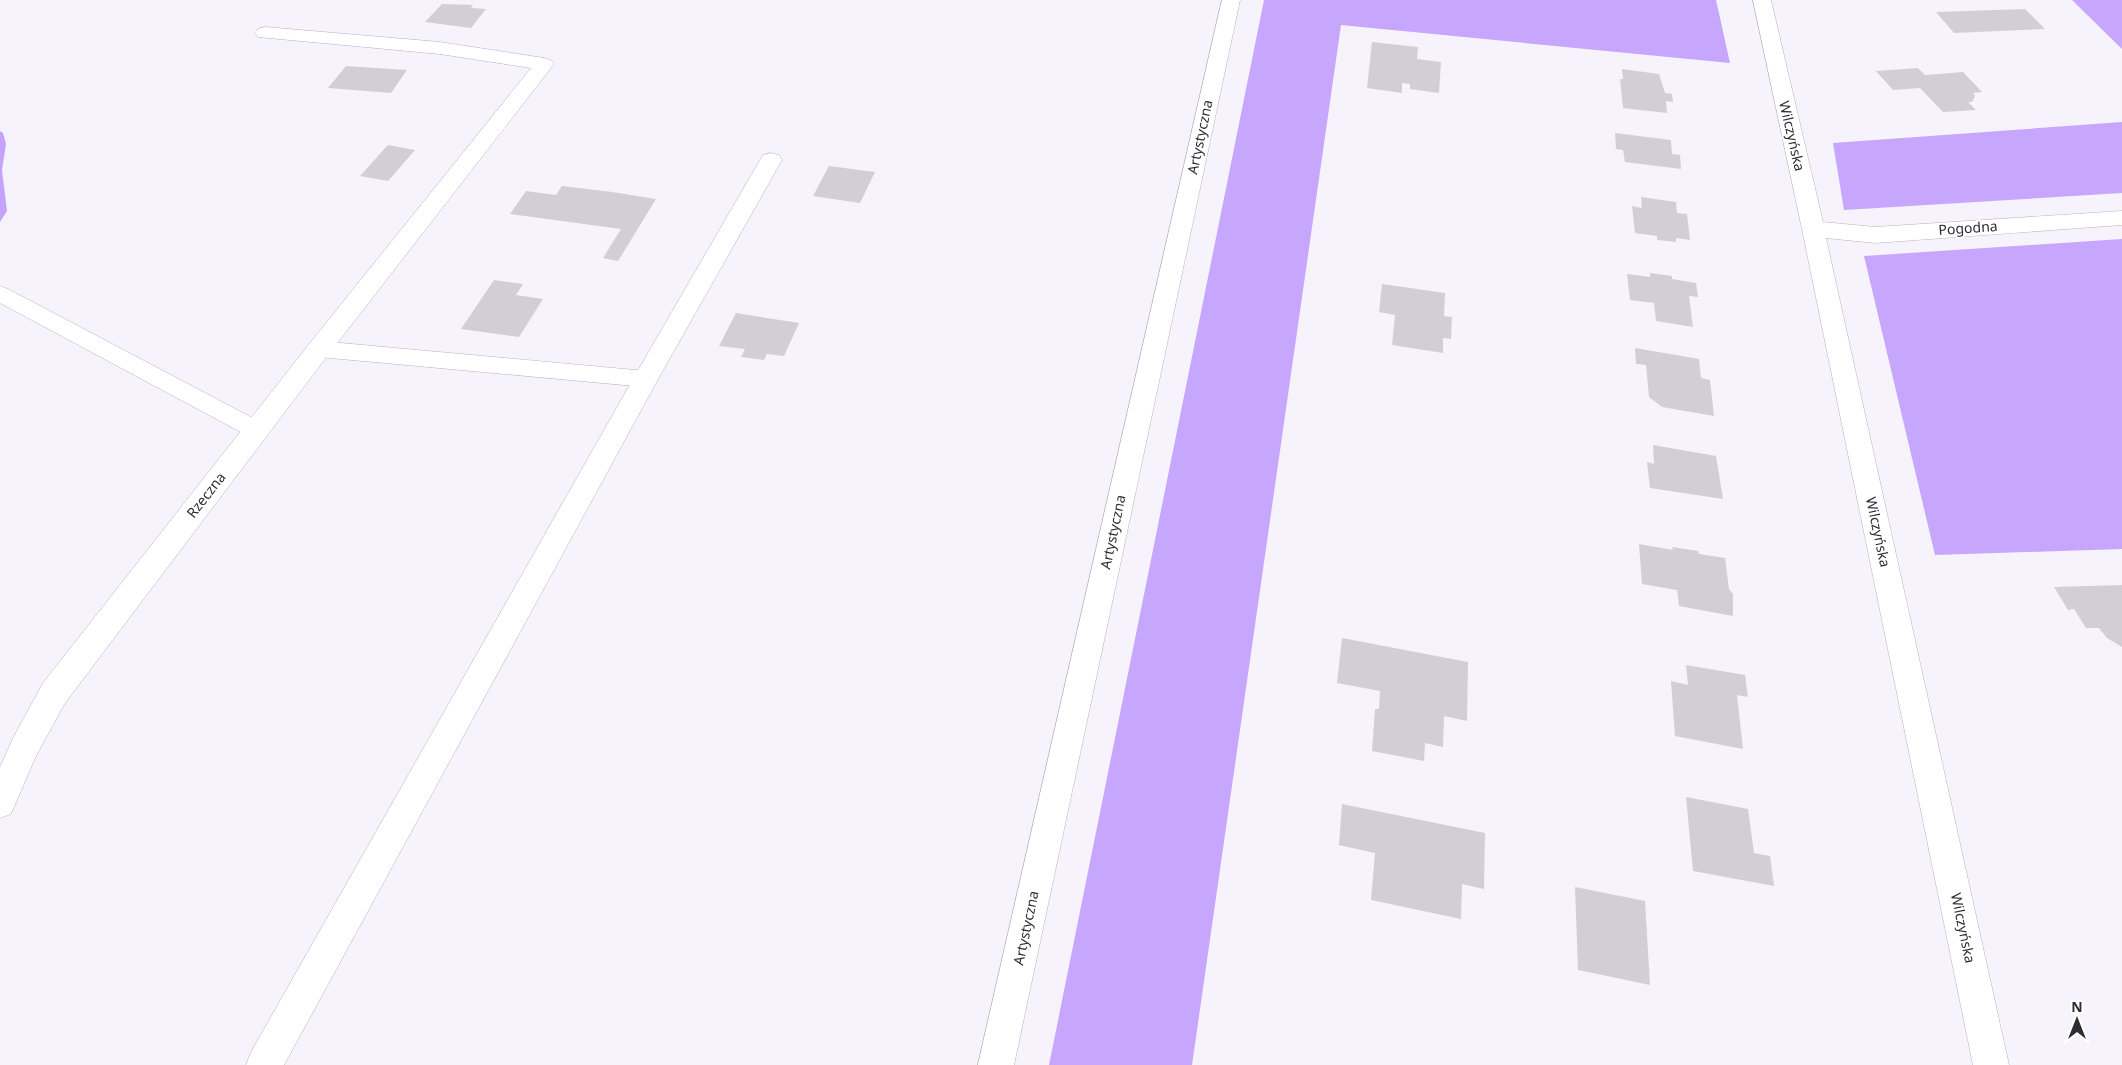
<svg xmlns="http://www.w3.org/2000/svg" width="2122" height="1065" font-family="'Noto Sans',sans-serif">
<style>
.forest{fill:#c7a6fe}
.water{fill:#c4a3fb}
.building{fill:#d2ced8}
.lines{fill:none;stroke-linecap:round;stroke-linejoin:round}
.lane-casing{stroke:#b6b3bc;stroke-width:1}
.street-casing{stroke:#b6b3bc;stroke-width:1}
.lane{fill:#fff;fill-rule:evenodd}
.street{fill:#fff;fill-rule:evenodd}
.labels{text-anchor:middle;stroke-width:4;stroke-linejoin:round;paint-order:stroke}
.street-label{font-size:14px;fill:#2d2c30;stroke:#fff}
</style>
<rect width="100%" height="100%" fill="#f6f3fd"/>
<!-- forest -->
<g class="forest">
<path d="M 1264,0 L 1716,0 L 1730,63 L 1341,25 L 1192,1065 L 1049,1065 Z"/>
<path d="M 2072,0 L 2122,0 L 2122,49 Z"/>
<path d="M 2122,122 L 2122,193 L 1844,210 L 1833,143 Z"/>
<path d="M 2122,239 L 2122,549 L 1935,555 L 1864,256 Z"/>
</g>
<!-- water -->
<path class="water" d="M 0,131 L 3,133 L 6,144 L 2,170 L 7,211 L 0,222 Z"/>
<!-- building -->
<g class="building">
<path d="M 442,4 L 473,5 L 471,8 L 486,9 L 471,28 L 425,22 Z"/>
<path d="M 2025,9 L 2045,29 L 1954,33 L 1936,12 Z"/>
<path d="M 1372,42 L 1418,47 L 1417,59 L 1441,62 L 1439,93 L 1410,89 L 1410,84 L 1402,83 L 1402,93 L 1367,88 Z"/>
<path d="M 346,66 L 407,70 L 391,93 L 328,88 Z"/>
<path d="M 1918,68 L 1925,75 L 1963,72 L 1982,92 L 1973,93 L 1975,96 L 1972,102 L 1968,102 L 1976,110 L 1943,112 L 1920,88 L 1893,90 L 1876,71 Z"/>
<path d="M 1622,69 L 1659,74 L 1665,93 L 1672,94 L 1673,102 L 1666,101 L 1667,113 L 1623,108 L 1620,79 L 1623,79 Z"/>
<path d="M 1615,133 L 1671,140 L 1672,154 L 1680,155 L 1681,169 L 1625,162 L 1623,150 L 1616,149 Z"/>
<path d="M 388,145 L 415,150 L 388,181 L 360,176 Z"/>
<path d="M 829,166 L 875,172 L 860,203 L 813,196 Z"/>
<path d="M 562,186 L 612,192 L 656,199 L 618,261 L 603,258 L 621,229 L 510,214 L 526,191 L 556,195 Z"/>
<path d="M 1641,197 L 1676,202 L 1677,213 L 1687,214 L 1690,240 L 1676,238 L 1676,242 L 1657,240 L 1657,236 L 1635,233 L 1632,206 L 1642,208 Z"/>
<path d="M 1650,273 L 1672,276 L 1672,279 L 1696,283 L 1698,297 L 1689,296 L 1693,327 L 1656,321 L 1654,303 L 1630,300 L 1627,274 L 1650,277 Z"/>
<path d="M 494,280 L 523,284 L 516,295 L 543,299 L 519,337 L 461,329 Z"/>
<path d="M 1382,284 L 1445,293 L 1444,316 L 1452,317 L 1451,339 L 1443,338 L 1443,353 L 1392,345 L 1395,315 L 1379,312 Z"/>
<path d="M 736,313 L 799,323 L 784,356 L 767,354 L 764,360 L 741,357 L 745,349 L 719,346 Z"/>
<path d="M 1635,348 L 1699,359 L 1701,378 L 1710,380 L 1714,416 L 1662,407 L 1649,397 L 1646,365 L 1636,364 Z"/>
<path d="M 1653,445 L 1716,456 L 1723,499 L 1650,488 L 1647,462 L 1654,464 Z"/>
<path d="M 1639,544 L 1673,550 L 1672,547 L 1698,551 L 1699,554 L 1725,558 L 1729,589 L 1733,594 L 1733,616 L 1679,606 L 1677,590 L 1642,584 Z"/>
<path d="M 2122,585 L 2122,647 L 2107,638 L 2099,628 L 2086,628 L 2074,609 L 2068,610 L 2054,587 Z"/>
<path d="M 1342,638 L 1468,662 L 1467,721 L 1444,716 L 1443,747 L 1425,743 L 1424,761 L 1372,751 L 1375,709 L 1379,709 L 1380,691 L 1337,683 Z"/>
<path d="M 1686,665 L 1745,675 L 1748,697 L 1737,695 L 1743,749 L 1675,736 L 1671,681 L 1688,685 Z"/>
<path d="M 1686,797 L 1748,809 L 1754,853 L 1770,856 L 1774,886 L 1693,871 Z"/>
<path d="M 1342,804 L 1485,833 L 1484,889 L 1462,884 L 1461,919 L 1371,900 L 1375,853 L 1339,845 Z"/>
<path d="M 1575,887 L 1645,901 L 1650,985 L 1578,970 Z"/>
</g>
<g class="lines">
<defs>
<g id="lane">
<path d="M 0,286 L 8,289 L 264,424 L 268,430 L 264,436 L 256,439 L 248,436 L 0,303 Z"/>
<path d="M 319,341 L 646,371 L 654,373 L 657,379 L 654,385 L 646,387 L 319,357 L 311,355 L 308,349 L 311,343 Z"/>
</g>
<g id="street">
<path d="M 1222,0 L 1240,0 L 1014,1065 L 978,1065 Z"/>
<path d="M 1753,0 L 1771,0 L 1823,222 L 1875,227 L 2122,211 L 2122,225 L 1875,243 L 1826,238 L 2009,1065 L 1973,1065 L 1802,229 Z"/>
<path d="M 265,27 L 440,42 L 544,58 L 551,60 L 554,64 L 328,355 L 65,703 L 36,756 L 11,814 L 0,818 L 0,767 L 13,738 L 43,683 L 310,343 L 531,68 L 440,54 L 258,37 L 255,33 L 258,29 Z"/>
<path d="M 771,153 L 779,155 L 782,160 L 657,381 L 284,1065 L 246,1065 L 251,1052 L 637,372 L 760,160 L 763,155 Z"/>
</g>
</defs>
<!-- lane casing -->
<use href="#lane" class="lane-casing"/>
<!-- street casing -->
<use href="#street" class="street-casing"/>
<!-- lane -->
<use href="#lane" class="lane"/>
<!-- street -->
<use href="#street" class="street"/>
</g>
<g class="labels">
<!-- street labels -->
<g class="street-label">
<text transform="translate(1792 136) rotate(77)" y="5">Wilczyńska</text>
<text transform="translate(1200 137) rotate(-78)" y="5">Artystyczna</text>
<text transform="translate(1968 228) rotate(-4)" y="5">Pogodna</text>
<text transform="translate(206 495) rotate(-52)" y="5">Rzeczna</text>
<text transform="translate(1113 532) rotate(-78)" y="5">Artystyczna</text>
<text transform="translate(1878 532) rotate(78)" y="5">Wilczyńska</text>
<text transform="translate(1026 928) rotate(-78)" y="5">Artystyczna</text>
<text transform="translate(1963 928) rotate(78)" y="5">Wilczyńska</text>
</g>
</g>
<!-- north arrow -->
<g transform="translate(2077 1020)" stroke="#ffffff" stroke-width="4" paint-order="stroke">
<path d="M0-4L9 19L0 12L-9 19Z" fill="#2d2c30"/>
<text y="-8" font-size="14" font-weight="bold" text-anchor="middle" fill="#2d2c30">N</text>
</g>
</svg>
